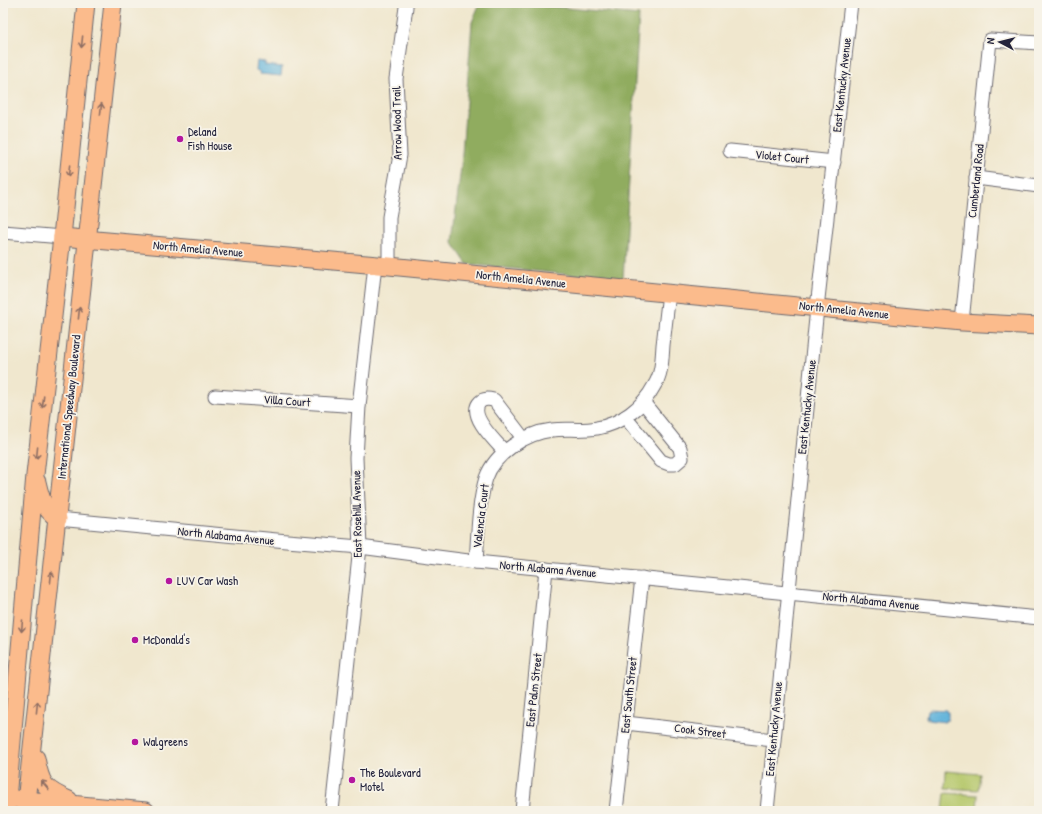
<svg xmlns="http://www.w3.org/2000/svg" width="1042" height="814" font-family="'Patrick Hand',sans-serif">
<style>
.green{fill:#b5c76b;stroke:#6c7453}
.forest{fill:#90ac5f;stroke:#59674d}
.water{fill:#5fb2da;stroke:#406a8a}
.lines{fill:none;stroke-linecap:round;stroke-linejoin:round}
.minor-casing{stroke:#6a676e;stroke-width:15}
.major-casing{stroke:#6a676e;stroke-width:19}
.minor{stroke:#fff;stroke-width:13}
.major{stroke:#fbbb8c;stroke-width:17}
.oneway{stroke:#8e6e64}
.poi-dot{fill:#b5179e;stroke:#f7f3e8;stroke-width:1.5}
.labels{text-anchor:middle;stroke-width:3.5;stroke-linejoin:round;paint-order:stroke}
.street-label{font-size:12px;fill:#22223b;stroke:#f7f3e8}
.poi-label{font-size:12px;fill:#22223b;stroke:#f7f3e8;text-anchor:start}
</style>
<rect width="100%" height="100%" fill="#f7f3e8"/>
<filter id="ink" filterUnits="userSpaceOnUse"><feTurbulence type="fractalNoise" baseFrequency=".025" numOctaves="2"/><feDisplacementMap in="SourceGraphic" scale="8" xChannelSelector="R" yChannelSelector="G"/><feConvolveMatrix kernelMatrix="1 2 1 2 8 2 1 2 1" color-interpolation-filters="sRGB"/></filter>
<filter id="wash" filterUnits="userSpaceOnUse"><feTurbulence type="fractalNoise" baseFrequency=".012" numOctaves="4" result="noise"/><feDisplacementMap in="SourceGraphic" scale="16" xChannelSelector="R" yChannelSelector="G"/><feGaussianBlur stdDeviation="0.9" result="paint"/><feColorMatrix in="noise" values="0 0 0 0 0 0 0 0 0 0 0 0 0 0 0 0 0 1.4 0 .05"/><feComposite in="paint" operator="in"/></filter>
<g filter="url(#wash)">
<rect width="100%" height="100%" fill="#f0e7ce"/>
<!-- green -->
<g class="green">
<path d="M 946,771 L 980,774 L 978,790 L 945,788 Z"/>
<path d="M 945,793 L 978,795 L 977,811 L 943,809 Z"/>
</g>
<!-- forest -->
<path class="forest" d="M 480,3 L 517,3 L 639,15 L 623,280 L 467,264 L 452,242 L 461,167 L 472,22 Z"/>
<!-- water -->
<g class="water">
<path d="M 257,61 L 265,62 L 265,65 L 282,67 L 281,76 L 260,74 L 260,72 L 256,70 Z"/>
<path d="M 930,709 L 946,710 L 946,712 L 948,712 L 948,720 L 945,720 L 945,722 L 928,720 L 928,718 L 926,718 L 927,711 L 929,711 Z"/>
</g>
</g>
<g filter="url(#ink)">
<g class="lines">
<defs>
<g id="minor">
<path d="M 730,151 L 834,162"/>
<path d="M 976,178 L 1039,186"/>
<path d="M 3,232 L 62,237"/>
<path d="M 389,266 L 389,217 L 400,155 L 396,79 L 406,7 L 406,3"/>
<path d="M 962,322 L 990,40 L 1039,43"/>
<path d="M 215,396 L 359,406"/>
<path d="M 625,417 L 661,461 L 669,464 L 675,464 L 682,458 L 680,448 L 643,402"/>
<path d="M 505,452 C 496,442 467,415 480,402 C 484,398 489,399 494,400 L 523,438"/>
<path d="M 58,519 L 287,541 L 360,547 L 476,562 L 1039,618"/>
<path d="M 476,562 C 478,536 478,504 486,478 C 495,453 526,433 552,430 C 566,428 582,431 597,428 C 621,424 643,407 654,386 C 662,374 662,359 663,345 C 665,328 667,311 669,293"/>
<path d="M 626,723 L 773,740"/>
<path d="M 332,811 L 360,547 L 356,458 L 359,406 L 375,265"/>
<path d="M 522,811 L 546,569"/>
<path d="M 616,811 L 642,578"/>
<path d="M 767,811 L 817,308 L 851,3"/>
</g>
<g id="major">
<path d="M 62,237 L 389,266 L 962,322 L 1039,326"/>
<path d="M 37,482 C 41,499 43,508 58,519"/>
<path d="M 36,758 C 41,785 44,789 69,800"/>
<path d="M 15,799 L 146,811"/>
<path d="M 6,811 L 35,475 L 62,237 L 86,3"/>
<path d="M 25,811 L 113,3"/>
</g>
</defs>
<!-- minor casing -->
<use href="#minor" class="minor-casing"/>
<!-- major casing -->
<use href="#major" class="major-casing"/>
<!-- minor -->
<use href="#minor" class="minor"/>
<!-- major -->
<use href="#major" class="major"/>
</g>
<!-- one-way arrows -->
<defs><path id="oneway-shaft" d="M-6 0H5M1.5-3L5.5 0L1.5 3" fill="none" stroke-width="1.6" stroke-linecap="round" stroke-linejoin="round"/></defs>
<g class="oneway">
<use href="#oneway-shaft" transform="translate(82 42) rotate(96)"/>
<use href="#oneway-shaft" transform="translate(101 109) rotate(-84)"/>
<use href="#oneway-shaft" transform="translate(69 171) rotate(96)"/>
<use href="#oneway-shaft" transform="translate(79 313) rotate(-84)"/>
<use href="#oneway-shaft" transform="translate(43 402) rotate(97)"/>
<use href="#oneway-shaft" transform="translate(37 453) rotate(96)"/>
<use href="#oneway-shaft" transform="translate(51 577) rotate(-84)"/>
<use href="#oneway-shaft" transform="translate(22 626) rotate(95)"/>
<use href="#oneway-shaft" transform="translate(37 707) rotate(-84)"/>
<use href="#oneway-shaft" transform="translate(45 785) rotate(-130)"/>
</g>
</g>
<!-- markers -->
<g class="poi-dot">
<circle cx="180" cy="139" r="4"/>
<circle cx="169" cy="581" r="4"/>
<circle cx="135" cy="640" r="4"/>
<circle cx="135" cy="742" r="4"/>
<circle cx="352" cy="780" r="4"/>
</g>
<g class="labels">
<!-- street labels -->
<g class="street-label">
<text transform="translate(842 85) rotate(-84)" y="4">East Kentucky Avenue</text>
<text transform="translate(397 123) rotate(-91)" y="4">Arrow Wood Trail</text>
<text transform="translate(782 157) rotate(6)" y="4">Violet Court</text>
<text transform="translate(976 181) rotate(-84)" y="4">Cumberland Road</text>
<text transform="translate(198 249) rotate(5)" y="4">North Amelia Avenue</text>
<text transform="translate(521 279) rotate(6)" y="4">North Amelia Avenue</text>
<text transform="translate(844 310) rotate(6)" y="4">North Amelia Avenue</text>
<text transform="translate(287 401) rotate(4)" y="4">Villa Court</text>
<text transform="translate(69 407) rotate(-84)" y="4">International Speedway Boulevard</text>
<text transform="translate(807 407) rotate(-84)" y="4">East Kentucky Avenue</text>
<text transform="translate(357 514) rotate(-91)" y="4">East Rosehill Avenue</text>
<text transform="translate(481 516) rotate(-83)" y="4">Valencia Court</text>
<text transform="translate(226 536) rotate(6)" y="4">North Alabama Avenue</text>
<text transform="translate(548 569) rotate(5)" y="4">North Alabama Avenue</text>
<text transform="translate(871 601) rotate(6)" y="4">North Alabama Avenue</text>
<text transform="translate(534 690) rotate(-84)" y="4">East Palm Street</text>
<text transform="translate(629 695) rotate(-84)" y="4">East South Street</text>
<text transform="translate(774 729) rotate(-85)" y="4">East Kentucky Avenue</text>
<text transform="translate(700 731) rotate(7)" y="4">Cook Street</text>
</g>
<!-- poi labels -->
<g class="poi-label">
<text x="188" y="136">Deland<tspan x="188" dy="14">Fish House</tspan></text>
<text x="177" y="585">LUV Car Wash</text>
<text x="143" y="644">McDonald's</text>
<text x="143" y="746">Walgreens</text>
<text x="360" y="777">The Boulevard<tspan x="360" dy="14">Motel</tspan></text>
</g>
</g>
<!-- margin -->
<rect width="1042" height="814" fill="none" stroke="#f7f3e8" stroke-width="16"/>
<!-- north arrow -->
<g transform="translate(1000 42) rotate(277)" stroke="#f7f3e8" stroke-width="3" paint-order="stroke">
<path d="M0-3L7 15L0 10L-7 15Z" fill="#22223b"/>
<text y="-6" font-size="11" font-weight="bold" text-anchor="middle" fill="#22223b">N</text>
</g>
</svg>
